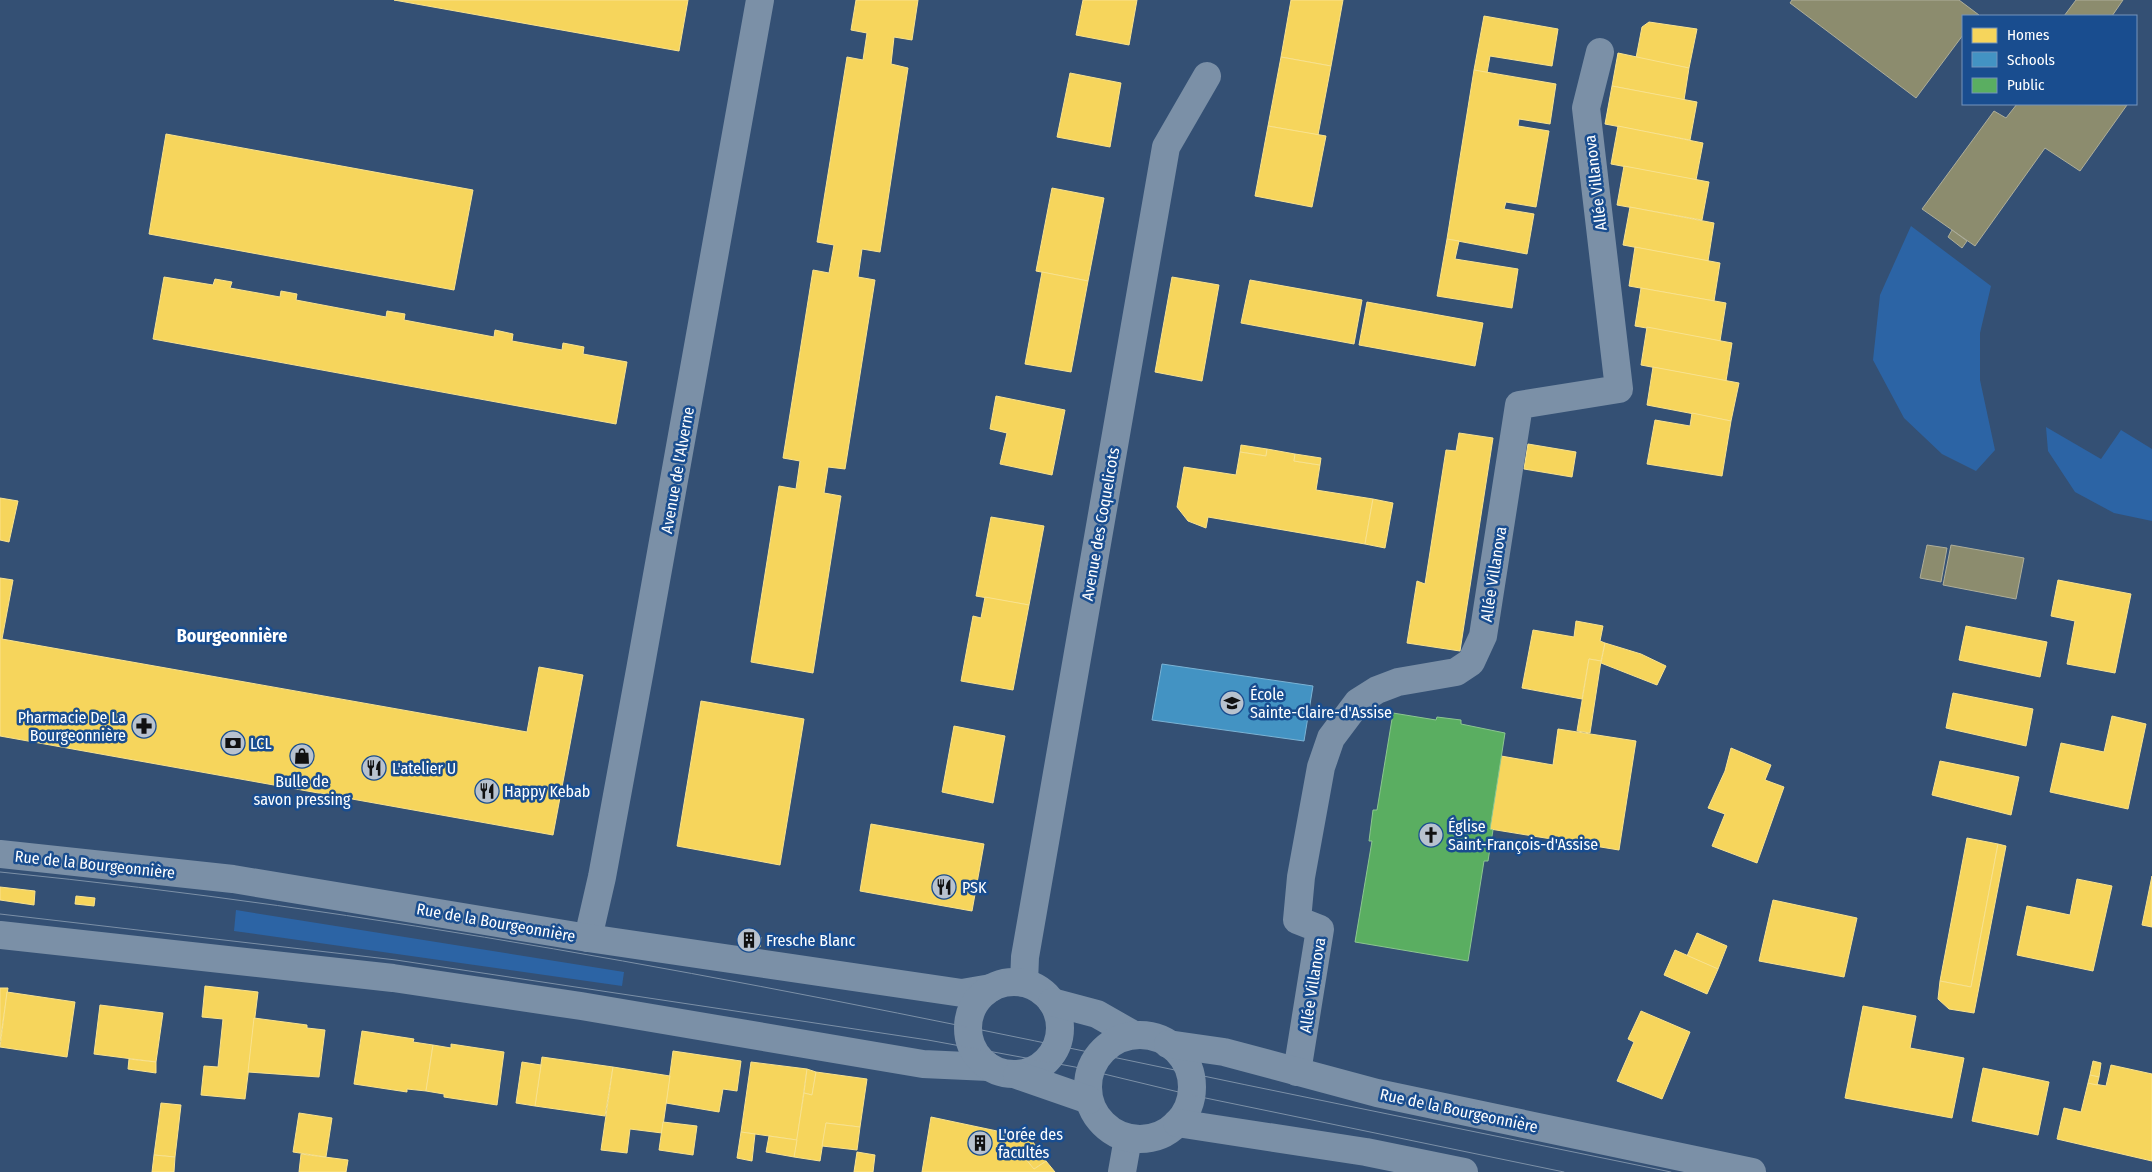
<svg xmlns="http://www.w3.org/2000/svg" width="2152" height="1172" font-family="'Fira Sans Condensed',sans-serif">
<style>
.green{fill:#2c64a5}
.homes{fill:#f6d55c;stroke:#f9e28d}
.schools{fill:#4393c3;stroke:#7bb3d5}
.public{fill:#5aae61;stroke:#8cc690}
.industry{fill:#8c8c6e;stroke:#aeae9a}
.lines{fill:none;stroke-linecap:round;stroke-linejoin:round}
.minor{stroke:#7b90a7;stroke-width:28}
.tertiary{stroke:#7b90a7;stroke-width:28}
.tram{stroke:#7c90a7;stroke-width:1}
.labels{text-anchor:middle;stroke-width:5;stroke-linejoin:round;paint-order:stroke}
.street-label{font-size:16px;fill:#fff;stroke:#194d8f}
.poi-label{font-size:16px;fill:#fff;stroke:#194d8f;text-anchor:start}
.neighbourhood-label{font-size:18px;font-weight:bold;fill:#fff;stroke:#194d8f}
</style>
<rect width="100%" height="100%" fill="#345074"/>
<!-- green -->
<g class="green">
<path d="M 1911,226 L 1991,286 L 1980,333 L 1980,380 L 1995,450 L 1976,471 L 1942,454 L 1904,418 L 1873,360 L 1880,295 Z"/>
<path d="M 2046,427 L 2101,459 L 2121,430 L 2152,449 L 2152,521 L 2114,513 L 2075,492 L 2048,451 Z"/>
<path d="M 236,910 L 624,972 L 622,986 L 234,931 Z"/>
</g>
<!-- homes -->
<g class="homes">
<path d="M 394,0 L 688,0 L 679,51 Z"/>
<path d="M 856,0 L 918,0 L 912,40 L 894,37 L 891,64 L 908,68 L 880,252 L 862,249 L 858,277 L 875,280 L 845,469 L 828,467 L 824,493 L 841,496 L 813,673 L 751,662 L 779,486 L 796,489 L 800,461 L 783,458 L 813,270 L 829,273 L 834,245 L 817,242 L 847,57 L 863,60 L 867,33 L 851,30 Z"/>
<path d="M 1083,0 L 1137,0 L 1129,45 L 1076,35 Z"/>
<path d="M 1291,0 L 1343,0 L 1331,66 L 1281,57 Z"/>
<path d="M 1484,16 L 1558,29 L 1552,66 L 1490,56 L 1487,73 L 1474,70 Z"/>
<path d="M 1649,22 L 1697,29 L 1689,68 L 1636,58 L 1642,27 Z"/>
<path d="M 1618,53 L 1689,68 L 1684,100 L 1612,86 Z"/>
<path d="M 1281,57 L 1331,66 L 1318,135 L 1268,126 Z"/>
<path d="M 1474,70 L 1556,84 L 1550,124 L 1519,119 L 1518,126 L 1549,131 L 1536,207 L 1506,202 L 1504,209 L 1534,214 L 1527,254 L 1447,239 Z"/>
<path d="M 1070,73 L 1121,83 L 1110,147 L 1057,137 Z"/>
<path d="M 1612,86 L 1697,102 L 1690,140 L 1605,124 Z"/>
<path d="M 1268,126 L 1326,136 L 1312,207 L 1255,196 Z"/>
<path d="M 1618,126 L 1703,143 L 1696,180 L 1611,164 Z"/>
<path d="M 166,134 L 473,190 L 454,290 L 149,234 Z"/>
<path d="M 1624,166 L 1709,182 L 1702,220 L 1617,205 Z"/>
<path d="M 1052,188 L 1104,198 L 1088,281 L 1036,271 Z"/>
<path d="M 1630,207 L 1714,223 L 1708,261 L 1623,245 Z"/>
<path d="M 1447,239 L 1459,241 L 1455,259 L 1518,269 L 1512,308 L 1437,296 Z"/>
<path d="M 1635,247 L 1720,263 L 1714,301 L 1629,286 Z"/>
<path d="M 1042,272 L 1088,281 L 1071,372 L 1025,364 Z"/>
<path d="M 164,277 L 213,285 L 215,279 L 232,282 L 230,288 L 280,297 L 281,291 L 297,294 L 296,300 L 386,317 L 387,311 L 405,314 L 404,320 L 494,337 L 495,330 L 513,334 L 512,341 L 562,350 L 563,343 L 584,347 L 583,354 L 627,362 L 616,424 L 153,339 Z"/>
<path d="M 1172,277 L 1219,285 L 1202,381 L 1155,372 Z"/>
<path d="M 1250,280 L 1362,300 L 1354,344 L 1241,323 Z"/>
<path d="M 1641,288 L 1726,303 L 1720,341 L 1635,326 Z"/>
<path d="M 1367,302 L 1483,323 L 1475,366 L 1359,345 Z"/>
<path d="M 1647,327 L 1732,343 L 1726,381 L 1641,365 Z"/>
<path d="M 1653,367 L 1739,383 L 1731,421 L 1647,405 Z"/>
<path d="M 996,396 L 1065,410 L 1052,475 L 1000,464 L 1007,433 L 990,429 Z"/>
<path d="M 1692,413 L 1731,421 L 1722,476 L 1647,464 L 1655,420 L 1690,426 Z"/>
<path d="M 1459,433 L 1493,438 L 1460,651 L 1407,643 L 1417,581 L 1425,584 L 1446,450 L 1456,451 Z"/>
<path d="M 1528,444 L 1576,452 L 1572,477 L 1524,469 Z"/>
<path d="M 1241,445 L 1267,449 L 1266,456 L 1240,452 Z"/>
<path d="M 1267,449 L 1295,454 L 1294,461 L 1320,465 L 1316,490 L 1373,499 L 1365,544 L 1208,517 L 1206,528 L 1188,521 L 1177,507 L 1184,467 L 1236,475 L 1240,452 L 1266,456 Z"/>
<path d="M 1295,454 L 1321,458 L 1320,465 L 1294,461 Z"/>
<path d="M 0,498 L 18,501 L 9,542 L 0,540 Z"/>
<path d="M 1373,499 L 1393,503 L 1385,548 L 1365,544 Z"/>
<path d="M 991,517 L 1044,526 L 1029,605 L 976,596 Z"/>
<path d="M 0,578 L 13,580 L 2,639 L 527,732 L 539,667 L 583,675 L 553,835 L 0,736 Z"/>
<path d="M 2058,580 L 2131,594 L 2115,673 L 2067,664 L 2075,621 L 2051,616 Z"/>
<path d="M 985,597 L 1029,605 L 1013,690 L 961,681 L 973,616 L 981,618 Z"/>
<path d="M 1576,621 L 1603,626 L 1600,641 L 1605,643 L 1601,661 L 1589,659 L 1582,699 L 1522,688 L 1533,630 L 1574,637 Z"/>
<path d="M 1966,626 L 2047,642 L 2040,677 L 1959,660 Z"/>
<path d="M 1605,643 L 1641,654 L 1666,666 L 1657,685 L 1601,663 Z"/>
<path d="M 1589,659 L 1601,661 L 1590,733 L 1577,731 Z"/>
<path d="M 1953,693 L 2033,709 L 2026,746 L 1946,728 Z"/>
<path d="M 701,701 L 804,719 L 780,865 L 677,846 Z"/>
<path d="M 2112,716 L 2146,724 L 2128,809 L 2050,792 L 2061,743 L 2104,752 Z"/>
<path d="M 954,726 L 1005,736 L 993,803 L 942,792 Z"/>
<path d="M 1558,729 L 1636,741 L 1619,850 L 1490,829 L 1501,756 L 1553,765 Z"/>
<path d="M 1731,748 L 1771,765 L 1765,780 L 1784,787 L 1757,863 L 1712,846 L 1725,814 L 1708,808 L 1725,771 Z"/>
<path d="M 1940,761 L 2019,777 L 2011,815 L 1932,795 Z"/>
<path d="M 871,824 L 984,844 L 972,911 L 860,891 Z"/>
<path d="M 1967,838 L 1998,844 L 1971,987 L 1940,981 Z"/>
<path d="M 1998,844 L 2006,846 L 1974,1013 L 1949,1009 L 1938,999 L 1940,981 L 1971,987 Z"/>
<path d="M 2152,876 L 2152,927 L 2142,925 Z"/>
<path d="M 2077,879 L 2112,886 L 2093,971 L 2017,955 L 2027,906 L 2070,915 Z"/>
<path d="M 0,887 L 35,891 L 34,905 L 0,900 Z"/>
<path d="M 76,896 L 95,898 L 94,906 L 75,904 Z"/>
<path d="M 1773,900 L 1857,918 L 1844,977 L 1759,961 Z"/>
<path d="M 740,933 L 761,937 L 760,947 L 738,944 Z"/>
<path d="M 1697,933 L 1727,946 L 1718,969 L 1687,956 Z"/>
<path d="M 1675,950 L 1718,969 L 1707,994 L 1664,975 Z"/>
<path d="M 205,986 L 258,992 L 245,1099 L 201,1095 L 204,1066 L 218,1067 L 223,1019 L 202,1017 Z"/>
<path d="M 0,988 L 8,988 L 0,1041 Z"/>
<path d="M 7,992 L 75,1002 L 67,1057 L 0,1047 Z"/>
<path d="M 100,1005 L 163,1013 L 156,1062 L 94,1054 Z"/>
<path d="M 1863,1006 L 1916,1016 L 1910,1048 L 1964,1058 L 1952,1118 L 1845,1098 Z"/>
<path d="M 1641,1011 L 1690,1032 L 1662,1099 L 1617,1081 L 1634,1042 L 1628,1039 Z"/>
<path d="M 254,1018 L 307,1025 L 307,1028 L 325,1030 L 319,1077 L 248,1072 Z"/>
<path d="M 362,1031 L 414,1039 L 413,1042 L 433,1045 L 426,1091 L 407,1089 L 407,1092 L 354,1084 Z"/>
<path d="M 451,1044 L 504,1052 L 497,1105 L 444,1097 L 444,1094 L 426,1091 L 433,1045 L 451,1048 Z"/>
<path d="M 673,1051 L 741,1061 L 737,1091 L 723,1089 L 719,1112 L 666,1103 Z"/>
<path d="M 542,1057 L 613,1067 L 605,1116 L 535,1106 Z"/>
<path d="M 129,1059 L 156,1062 L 156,1073 L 128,1069 Z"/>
<path d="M 2093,1061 L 2101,1063 L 2099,1077 L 2090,1075 Z"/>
<path d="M 522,1062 L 541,1065 L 535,1106 L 516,1103 Z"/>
<path d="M 751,1062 L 807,1069 L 797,1140 L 741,1132 Z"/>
<path d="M 2111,1065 L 2152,1074 L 2152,1161 L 2057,1139 L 2064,1108 L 2081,1112 L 2088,1083 L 2106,1086 Z"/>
<path d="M 613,1067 L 670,1076 L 662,1133 L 630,1129 L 627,1153 L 601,1150 Z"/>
<path d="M 1983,1068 L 2049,1082 L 2038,1135 L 1972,1121 Z"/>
<path d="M 807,1069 L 816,1072 L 812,1095 L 804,1093 Z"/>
<path d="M 816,1072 L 867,1079 L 860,1127 L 826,1123 L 820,1161 L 794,1157 L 804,1093 L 812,1095 Z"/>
<path d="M 2090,1075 L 2099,1077 L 2097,1085 L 2088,1083 Z"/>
<path d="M 161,1103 L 181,1105 L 175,1157 L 154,1155 Z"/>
<path d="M 299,1113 L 332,1118 L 326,1157 L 293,1152 Z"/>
<path d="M 931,1117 L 1030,1138 L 1038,1149 L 1025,1158 L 1034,1169 L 1046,1161 L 1055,1172 L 922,1172 Z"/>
<path d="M 663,1122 L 697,1126 L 693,1155 L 659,1150 Z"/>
<path d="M 826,1123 L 860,1127 L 857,1150 L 822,1146 Z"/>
<path d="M 741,1132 L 755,1134 L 752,1161 L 737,1158 Z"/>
<path d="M 769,1136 L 797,1140 L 794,1157 L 766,1152 Z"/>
<path d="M 1038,1149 L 1046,1161 L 1034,1169 L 1025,1158 Z"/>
<path d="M 857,1152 L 875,1155 L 873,1172 L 854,1172 Z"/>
<path d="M 301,1154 L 348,1160 L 346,1172 L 299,1172 Z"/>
<path d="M 154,1155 L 175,1157 L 174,1172 L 152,1172 Z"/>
</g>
<!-- schools -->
<path class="schools" d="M 1162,664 L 1313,686 L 1304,741 L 1152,720 Z"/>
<!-- public -->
<path class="public" d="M 1393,713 L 1436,720 L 1437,717 L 1461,720 L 1461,724 L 1505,733 L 1490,829 L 1493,830 L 1488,861 L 1484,861 L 1468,961 L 1355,942 L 1372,841 L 1369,841 L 1373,810 L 1377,810 Z"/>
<!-- industry -->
<g class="industry">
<path d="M 1792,0 L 1959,0 L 1979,15 L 1963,16 L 1963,35 L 1916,98 L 1790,3 Z"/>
<path d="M 2076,0 L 2123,0 L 2112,16 L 2064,16 Z"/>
<path d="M 2017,104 L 2127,105 L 2080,171 L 2045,148 L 1975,246 L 1922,209 L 1994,111 L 2006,118 Z"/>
<path d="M 1952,230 L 1967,241 L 1962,248 L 1948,237 Z"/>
<path d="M 1927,545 L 1947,548 L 1941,582 L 1920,578 Z"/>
<path d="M 1951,545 L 2024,558 L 2016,599 L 1943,585 Z"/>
</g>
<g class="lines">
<!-- minor -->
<g class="minor">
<path d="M 588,938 L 602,877 L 640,670 L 760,0"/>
<path d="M 1024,983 L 1025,957 L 1166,147 L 1207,76"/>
<path d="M 1297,1072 L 1320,929 L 1297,920 L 1301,877 L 1321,767 L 1331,738 L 1358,702 L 1377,690 L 1398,682 L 1456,672 L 1471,662 L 1483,636 L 1519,405 L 1619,389 L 1586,108 L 1600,52"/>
<path d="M 1122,1172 L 1128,1138"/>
</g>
<!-- tertiary -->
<g class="tertiary">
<path d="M 0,854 L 233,879 L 588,938 L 962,993 L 991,988"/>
<path d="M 0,935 L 393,978 L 581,1006 L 923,1064 L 989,1067"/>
<circle cx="1014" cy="1028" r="46"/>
<path d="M 1052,1002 L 1097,1014 L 1134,1035"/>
<circle cx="1140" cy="1087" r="52"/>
<path d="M 1168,1044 L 1224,1052 L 1377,1093 L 1752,1172"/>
<path d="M 1017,1075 L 1089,1100"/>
<path d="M 1177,1123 L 1366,1152 L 1464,1172"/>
</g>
<!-- tram -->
<g class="tram">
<path d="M 0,872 C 371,909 738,979 1103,1055 C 1292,1095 1482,1133 1671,1172"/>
<path d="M 0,914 L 396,960 L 928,1040 L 1075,1067 L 1191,1095 L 1564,1172"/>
</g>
</g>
<!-- icons -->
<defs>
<symbol id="school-disc" viewBox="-11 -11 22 22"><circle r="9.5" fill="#b8c2ce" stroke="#194d8f"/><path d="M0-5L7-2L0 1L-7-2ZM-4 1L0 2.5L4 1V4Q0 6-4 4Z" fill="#111"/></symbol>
<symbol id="pharmacy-disc" viewBox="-11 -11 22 22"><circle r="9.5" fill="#b8c2ce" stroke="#194d8f"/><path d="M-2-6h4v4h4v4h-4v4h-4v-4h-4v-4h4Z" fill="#111"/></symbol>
<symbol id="bank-disc" viewBox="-11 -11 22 22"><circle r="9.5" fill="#b8c2ce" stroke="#194d8f"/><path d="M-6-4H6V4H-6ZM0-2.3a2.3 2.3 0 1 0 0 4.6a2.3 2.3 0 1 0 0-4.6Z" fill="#111"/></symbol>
<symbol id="shop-disc" viewBox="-11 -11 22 22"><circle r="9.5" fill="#b8c2ce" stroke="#194d8f"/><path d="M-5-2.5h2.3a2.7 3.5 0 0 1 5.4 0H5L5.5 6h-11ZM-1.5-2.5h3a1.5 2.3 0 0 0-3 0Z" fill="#111"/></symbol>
<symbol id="restaurant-disc" viewBox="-11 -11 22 22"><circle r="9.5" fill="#b8c2ce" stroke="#194d8f"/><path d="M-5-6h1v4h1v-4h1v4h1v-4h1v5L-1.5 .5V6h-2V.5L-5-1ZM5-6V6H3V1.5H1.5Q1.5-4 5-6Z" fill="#111"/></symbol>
<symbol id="church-disc" viewBox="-11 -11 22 22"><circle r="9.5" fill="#b8c2ce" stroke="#194d8f"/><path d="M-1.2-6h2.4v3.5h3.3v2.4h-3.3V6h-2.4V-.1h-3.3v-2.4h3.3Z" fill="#111"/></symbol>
<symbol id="building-disc" viewBox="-11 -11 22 22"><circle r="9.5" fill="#b8c2ce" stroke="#194d8f"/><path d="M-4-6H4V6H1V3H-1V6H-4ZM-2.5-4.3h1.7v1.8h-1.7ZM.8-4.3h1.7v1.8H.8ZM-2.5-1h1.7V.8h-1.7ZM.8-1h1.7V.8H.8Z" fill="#111"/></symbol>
</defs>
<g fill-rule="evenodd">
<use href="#school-disc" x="1218" y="689" width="28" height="28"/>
<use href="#pharmacy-disc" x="130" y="712" width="28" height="28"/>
<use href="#bank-disc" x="219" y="729" width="28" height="28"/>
<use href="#shop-disc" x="288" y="742" width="28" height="28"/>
<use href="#restaurant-disc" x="360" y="754" width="28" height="28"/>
<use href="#restaurant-disc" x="473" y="777" width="28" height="28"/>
<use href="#church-disc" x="1417" y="821" width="28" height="28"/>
<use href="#restaurant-disc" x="930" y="873" width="28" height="28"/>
<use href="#building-disc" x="735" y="926" width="28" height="28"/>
<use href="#building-disc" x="966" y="1129" width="28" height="28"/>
</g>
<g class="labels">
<!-- street labels -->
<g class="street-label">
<text transform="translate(1595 183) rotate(-97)" y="6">Allée Villanova</text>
<text transform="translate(677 470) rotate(-80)" y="6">Avenue de l'Alverne</text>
<text transform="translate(1100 524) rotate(-80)" y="6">Avenue des Coquelicots</text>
<text transform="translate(1493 574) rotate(-81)" y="6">Allée Villanova</text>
<text transform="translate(95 864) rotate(6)" y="6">Rue de la Bourgeonnière</text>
<text transform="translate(496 922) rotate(10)" y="6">Rue de la Bourgeonnière</text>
<text transform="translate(1312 985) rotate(-81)" y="6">Allée Villanova</text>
<text transform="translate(1459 1110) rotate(12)" y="6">Rue de la Bourgeonnière</text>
</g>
<!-- poi labels -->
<g class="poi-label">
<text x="1250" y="700">École<tspan x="1250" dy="18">Sainte-Claire-d'Assise</tspan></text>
<text x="126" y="723" text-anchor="end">Pharmacie De La<tspan x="126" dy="18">Bourgeonnière</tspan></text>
<text x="250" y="749">LCL</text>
<text x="392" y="774">L'atelier U</text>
<text x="302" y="787" text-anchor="middle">Bulle de<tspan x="302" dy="18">savon pressing</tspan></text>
<text x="504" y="797">Happy Kebab</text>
<text x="1448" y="832">Église<tspan x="1448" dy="18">Saint-François-d'Assise</tspan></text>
<text x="962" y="893">PSK</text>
<text x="766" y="946">Fresche Blanc</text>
<text x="998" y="1140">L'orée des<tspan x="998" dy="18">facultés</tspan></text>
</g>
<!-- neighbourhood labels -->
<g class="neighbourhood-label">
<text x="232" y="642">Bourgeonnière</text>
</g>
</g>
<!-- legend -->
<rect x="1962" y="15" width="175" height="90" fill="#194d8f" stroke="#7594bc"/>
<rect x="1972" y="28" width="25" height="15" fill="#f6d55c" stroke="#7594bc"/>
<text x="2007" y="40" font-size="15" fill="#ffffff">Homes</text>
<rect x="1972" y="52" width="25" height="15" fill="#4393c3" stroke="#7594bc"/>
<text x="2007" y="65" font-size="15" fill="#ffffff">Schools</text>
<rect x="1972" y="78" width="25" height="15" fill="#5aae61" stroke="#7594bc"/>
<text x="2007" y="90" font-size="15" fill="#ffffff">Public</text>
</svg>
